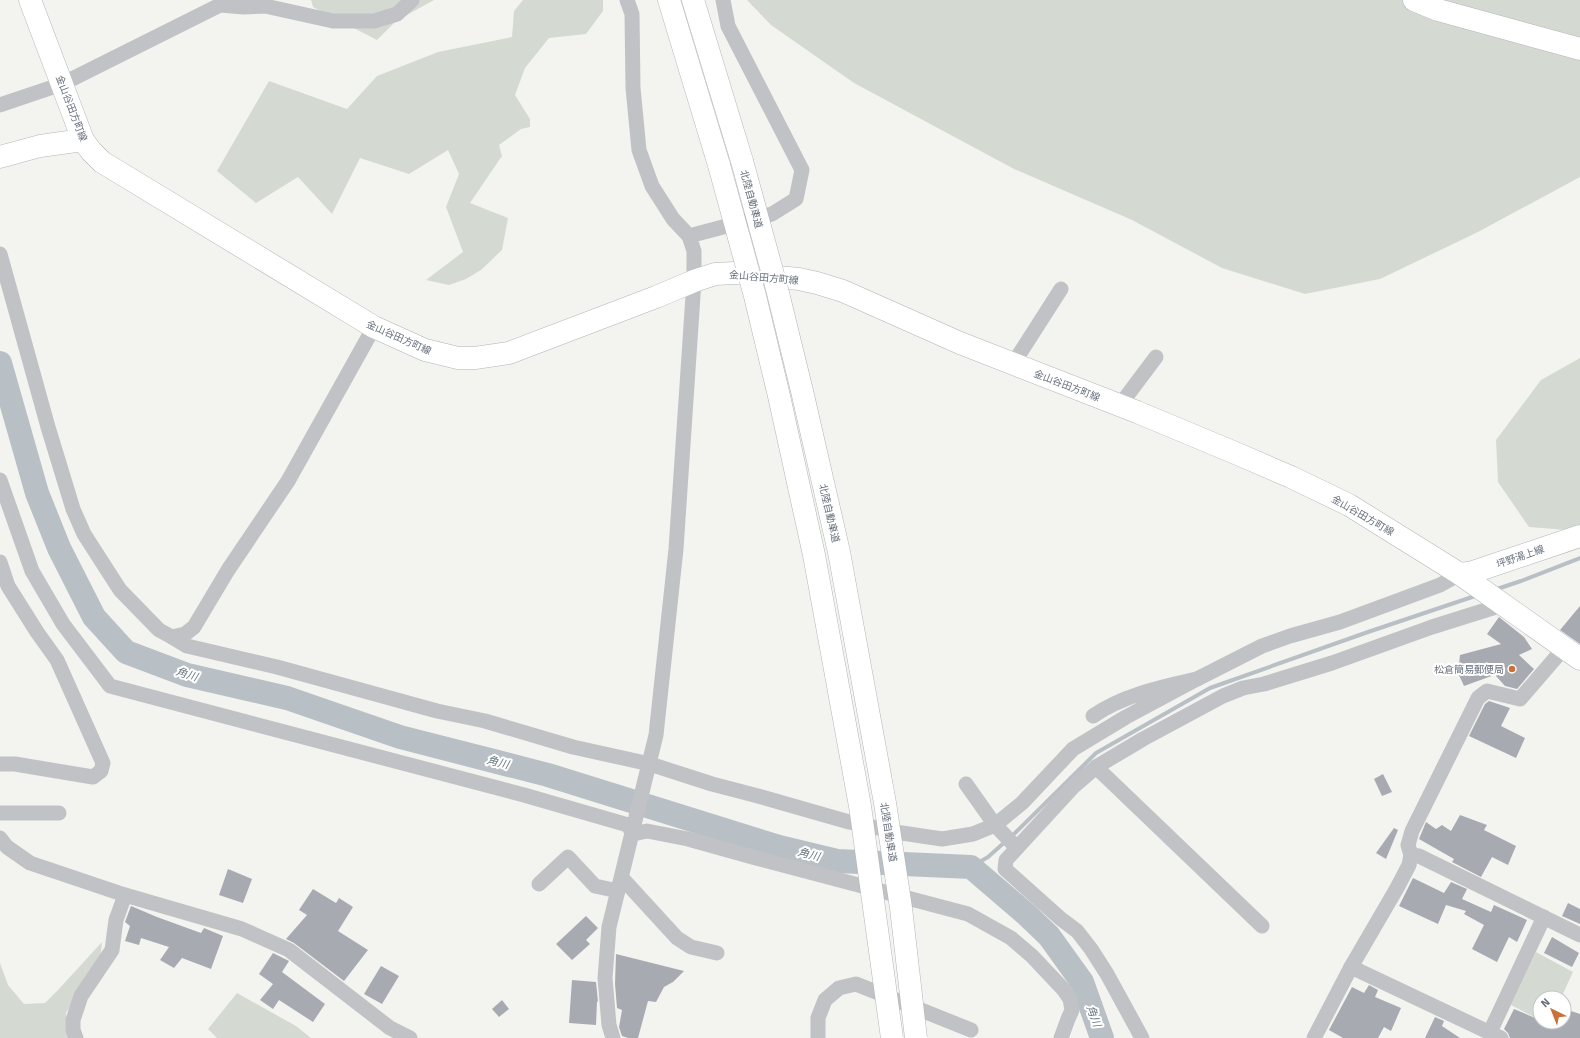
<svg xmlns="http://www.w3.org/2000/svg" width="1580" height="1038" font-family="'Fira Sans','Noto Sans JP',sans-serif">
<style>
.green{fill:#d4dad2}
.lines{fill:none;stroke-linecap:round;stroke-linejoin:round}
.stream{stroke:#b9c0c5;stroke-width:4}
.river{stroke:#b9c0c5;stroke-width:24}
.building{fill:#a7abb1}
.secondary-casing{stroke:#b2b5ba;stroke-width:23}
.primary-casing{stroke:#b1b4b7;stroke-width:23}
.highway-casing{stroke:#b3b5b8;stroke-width:23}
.street{stroke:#c0c2c5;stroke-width:15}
.secondary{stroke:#fff;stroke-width:22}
.primary{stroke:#fff;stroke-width:22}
.highway{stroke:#fff;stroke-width:22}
.highway-bridge-casing{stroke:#b3b5b8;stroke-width:23;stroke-linecap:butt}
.highway-bridge{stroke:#fff;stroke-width:22}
.poi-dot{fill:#cb7039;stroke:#fff;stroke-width:1.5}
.labels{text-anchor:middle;stroke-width:4;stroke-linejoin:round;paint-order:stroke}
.street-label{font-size:10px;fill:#67707d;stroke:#fff}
.poi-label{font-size:10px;fill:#67707d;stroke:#fff;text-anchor:end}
.water-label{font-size:11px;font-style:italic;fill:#687781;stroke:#fff}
</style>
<rect width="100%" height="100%" fill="#f3f4f0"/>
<!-- green -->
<g class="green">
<path d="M 311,0 L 434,0 L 396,21 L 377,40 L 313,7 Z"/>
<path d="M 523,0 L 603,0 L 603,11 L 586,34 L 549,38 L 525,68 L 515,95 L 530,119 L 530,127 L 521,129 L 499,145 L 502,156 L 470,203 L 508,218 L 502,250 L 481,270 L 466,279 L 449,285 L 426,280 L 463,252 L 446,207 L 459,174 L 448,150 L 409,174 L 360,158 L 332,214 L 298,177 L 256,203 L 217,171 L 269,81 L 347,109 L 377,76 L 438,52 L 512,37 L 514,11 Z"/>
<path d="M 747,0 L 1580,0 L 1580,177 L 1478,232 L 1380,279 L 1305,294 L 1222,268 L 1132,220 L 1014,169 L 854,83 L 771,25 Z"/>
<path d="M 1580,358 L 1580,531 L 1529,527 L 1498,482 L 1496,440 L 1541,380 Z"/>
<path d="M 102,942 L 100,961 L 66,1013 L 68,1038 L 0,1038 L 0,963 L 8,985 L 24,1004 L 45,1003 L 58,990 Z"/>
<path d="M 1536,952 L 1573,972 L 1561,998 L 1540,998 L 1540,1020 L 1511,1005 Z"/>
<path d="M 237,993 L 296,1026 L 311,1038 L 217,1038 L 208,1029 Z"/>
</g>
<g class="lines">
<!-- stream -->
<g class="stream">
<path d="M 1494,590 L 1521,581 L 1580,558"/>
<path d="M 971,867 L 988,857 L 1015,833 L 1096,753 L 1210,688 L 1368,632 L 1478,595"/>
</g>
<!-- river -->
<path class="river" d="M 0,363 L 37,493 L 59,548 L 94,617 L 126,652 L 187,675 L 287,698 L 400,737 L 548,775 L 779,847 L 837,861 L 971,867 L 1026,914 L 1049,936 L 1082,982 L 1102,1038"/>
</g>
<!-- building -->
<g class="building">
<path d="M 1580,606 L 1580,644 L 1560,630 Z"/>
<path d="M 1499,617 L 1524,637 L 1532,649 L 1519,655 L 1534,669 L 1517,689 L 1505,686 L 1496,676 L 1497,674 L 1464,686 L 1458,673 L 1460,655 L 1501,644 L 1487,634 Z"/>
<path d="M 1489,701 L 1510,708 L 1501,726 L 1525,738 L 1516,758 L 1469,736 L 1485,704 Z"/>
<path d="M 1383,774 L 1392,792 L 1382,796 L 1374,779 Z"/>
<path d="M 1460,815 L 1487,825 L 1484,830 L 1516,846 L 1508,865 L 1492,857 L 1481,877 L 1452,862 L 1454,859 L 1419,839 L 1426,822 L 1436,829 L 1442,825 L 1451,831 Z"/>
<path d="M 1394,828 L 1398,830 L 1386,859 L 1376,853 Z"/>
<path d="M 228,869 L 252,879 L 243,903 L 219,895 Z"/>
<path d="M 1413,878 L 1444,893 L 1451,882 L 1467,889 L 1462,899 L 1491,912 L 1494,905 L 1527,920 L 1517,942 L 1509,937 L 1497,962 L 1472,949 L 1484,925 L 1464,914 L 1466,911 L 1446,905 L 1438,924 L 1399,906 Z"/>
<path d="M 313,889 L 336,903 L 339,898 L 353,907 L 338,931 L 368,950 L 344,981 L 294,943 L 286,939 L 307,915 L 299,910 Z"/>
<path d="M 1568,903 L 1580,909 L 1580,924 L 1562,916 Z"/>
<path d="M 131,906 L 157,917 L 201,933 L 204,928 L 223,936 L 211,969 L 182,958 L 174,968 L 160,960 L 169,947 L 141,938 L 139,945 L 125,941 L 130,926 L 125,922 Z"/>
<path d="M 586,916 L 598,928 L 586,940 L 590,944 L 572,960 L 556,944 Z"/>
<path d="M 1552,937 L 1579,953 L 1572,967 L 1544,953 Z"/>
<path d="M 273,953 L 289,961 L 282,972 L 325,1004 L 313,1022 L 279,1000 L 273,1009 L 260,1000 L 273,984 L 259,974 Z"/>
<path d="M 616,954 L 684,971 L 673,982 L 664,987 L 656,1002 L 648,1001 L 638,1038 L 628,1038 L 622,1036 L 619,1027 L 622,1010 L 617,1008 L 615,984 Z"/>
<path d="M 381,966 L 399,976 L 382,1004 L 364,994 Z"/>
<path d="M 572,980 L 596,982 L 598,1002 L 597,1001 L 596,1025 L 569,1023 Z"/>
<path d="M 1369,985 L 1378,990 L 1375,997 L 1401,1008 L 1391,1031 L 1384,1027 L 1378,1038 L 1343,1038 L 1329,1030 L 1352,987 L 1364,993 Z"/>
<path d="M 502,1000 L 509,1009 L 499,1017 L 492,1009 Z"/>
<path d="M 1514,1009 L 1540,1020 L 1540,1022 L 1545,1022 L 1559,1028 L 1562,1022 L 1564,1022 L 1564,1019 L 1568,1010 L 1580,1014 L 1580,1038 L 1510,1038 L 1508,1033 L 1504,1029 Z"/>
<path d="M 1435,1017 L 1444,1021 L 1442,1026 L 1460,1038 L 1425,1038 Z"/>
</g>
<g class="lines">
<defs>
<g id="secondary">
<path d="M 1414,0 L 1438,10 L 1580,49"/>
<path d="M 0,157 L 40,146 L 83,140"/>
<path d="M 1460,574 L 1473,572 L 1580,536"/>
</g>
<path id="primary" d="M 30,0 L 83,140 L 91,151 L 102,162 L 374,327 L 425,350 L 458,358 L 475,358 L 509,353 L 656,297 L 694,281 L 715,274 L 735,273 L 799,279 L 817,283 L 843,291 L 960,343 L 1137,412 L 1233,452 L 1291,477 L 1349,505 L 1460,574 L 1580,659"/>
<g id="highway">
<path d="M 669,0 L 719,165"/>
<path d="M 693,0 L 742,161"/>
</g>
</defs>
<!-- secondary casing -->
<use href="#secondary" class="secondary-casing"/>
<!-- primary casing -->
<use href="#primary" class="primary-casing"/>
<!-- highway casing -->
<use href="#highway" class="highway-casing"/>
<!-- street -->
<g class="street">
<path d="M 0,105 L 62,84 L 220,5 L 244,7 L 265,6 L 333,21 L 374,21 L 397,14 L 412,0"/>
<path d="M 689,236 L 772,214 L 796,199 L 802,170 L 728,26 L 723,0"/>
<path d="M 0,254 L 48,427 L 73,509 L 84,534 L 120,590 L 159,630 L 172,637"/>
<path d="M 374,327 L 288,481 L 228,570 L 194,627 L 185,634 L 172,637 L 187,646 L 277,667 L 437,711 L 485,721 L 573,747 L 650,764 L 712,784 L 758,796 L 849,822 L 902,833 L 942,839 L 973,834 L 995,825 L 966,784"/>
<path d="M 1013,364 L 1061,289"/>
<path d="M 1120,405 L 1156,357"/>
<path d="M 0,480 L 32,571 L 63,624 L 110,686 L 524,795 L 628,825 L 633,834 L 647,831 L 688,839 L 756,858 L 968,914 L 1011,938 L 1032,956 L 1064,990 L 1070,999 L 1072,1010 L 1068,1019 L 1061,1038"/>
<path d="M 0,562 L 8,586 L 37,632 L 57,660 L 103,763 L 101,771 L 93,777 L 15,764 L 0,764"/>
<path d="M 1197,679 L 1262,646 L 1290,636 L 1340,622 L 1440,585 L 1460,574"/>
<path d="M 1093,716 C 1123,695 1162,687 1197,679 L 1126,717 L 1073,749 L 1022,803 L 995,825 L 1017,848 L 1006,860 L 1005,869 L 1061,919 L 1077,931 L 1091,949 L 1107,974 L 1142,1038"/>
<path d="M 1096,767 L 1262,926"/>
<path d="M 0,813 L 59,813"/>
<path d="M 0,838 L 7,847 L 30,863 L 125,895 L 242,929 L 289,950 L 390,1028 L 410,1038"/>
<path d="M 1017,848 L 1074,786 L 1096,767 L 1143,739 L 1223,696 L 1243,688 L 1264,684 L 1332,663 L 1432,627 L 1502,605"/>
<path d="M 1411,855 L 1408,845 L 1412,831 L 1478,698 L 1487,691 L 1520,699 L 1564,648"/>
<path d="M 622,878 L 677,938 L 691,947 L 717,953"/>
<path d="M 539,884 L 568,857 L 595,886 L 618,891"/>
<path d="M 1351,967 L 1397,888 L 1409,865 L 1411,855 L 1419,856 L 1580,935"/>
<path d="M 1490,1032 L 1544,917"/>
<path d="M 76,1038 L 73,1030 L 73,1020 L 81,996 L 112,950 L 116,920 L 125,895"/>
<path d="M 613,1038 L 609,1025 L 605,978 L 609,927 L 656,735 L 676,549 L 694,281 L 694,251 L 689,236 L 673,219 L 652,186 L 639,150 L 633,88 L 632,14 L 627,0"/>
<path d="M 818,1038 L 818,1018 L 825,1000 L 839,988 L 856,984 L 971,1030"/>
<path d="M 1314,1038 L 1351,967 L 1501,1038"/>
</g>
<!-- secondary -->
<use href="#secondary" class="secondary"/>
<!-- primary -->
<use href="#primary" class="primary"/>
<!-- highway -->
<use href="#highway" class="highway"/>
<defs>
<g id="highway-bridge">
<path d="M 742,161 L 777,289 L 802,391 L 839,552 L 885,803 L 901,908 L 916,1038"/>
<path d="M 719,165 L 755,296 L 779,396 L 814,555 L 860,806 L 892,1038"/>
</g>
</defs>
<!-- highway-bridge casing -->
<use href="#highway-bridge" class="highway-bridge-casing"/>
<!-- highway-bridge -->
<use href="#highway-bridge" class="highway-bridge"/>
</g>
<!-- markers -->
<circle class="poi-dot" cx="1512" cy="669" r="4"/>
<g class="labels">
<!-- street labels -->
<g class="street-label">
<text transform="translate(72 108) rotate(69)" y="4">金山谷田方町線</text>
<text transform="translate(752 199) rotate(75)" y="4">北陸自動車道</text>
<text transform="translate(764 277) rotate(5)" y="4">金山谷田方町線</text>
<text transform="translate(399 337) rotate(24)" y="4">金山谷田方町線</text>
<text transform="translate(1067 385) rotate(21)" y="4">金山谷田方町線</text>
<text transform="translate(830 513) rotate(77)" y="4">北陸自動車道</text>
<text transform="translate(1363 515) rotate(30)" y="4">金山谷田方町線</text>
<text transform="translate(1520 556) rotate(-19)" y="4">坪野湯上線</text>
<text transform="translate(889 832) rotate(81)" y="4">北陸自動車道</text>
</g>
<!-- poi labels -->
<g class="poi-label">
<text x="1504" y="673">松倉簡易郵便局</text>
</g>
<!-- water labels -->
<g class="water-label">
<text transform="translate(187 674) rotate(17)" y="4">角川</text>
<text transform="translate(498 762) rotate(14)" y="4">角川</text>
<text transform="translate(809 854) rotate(14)" y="4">角川</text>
<text transform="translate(1094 1016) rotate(70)" y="4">角川</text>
</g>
</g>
<!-- north arrow -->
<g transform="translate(1552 1010) rotate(317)"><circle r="19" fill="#ffffff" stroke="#c2c6cb"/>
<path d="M0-3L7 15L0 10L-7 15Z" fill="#cb7039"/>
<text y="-6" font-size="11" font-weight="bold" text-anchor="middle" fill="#67707d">N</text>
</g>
</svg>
